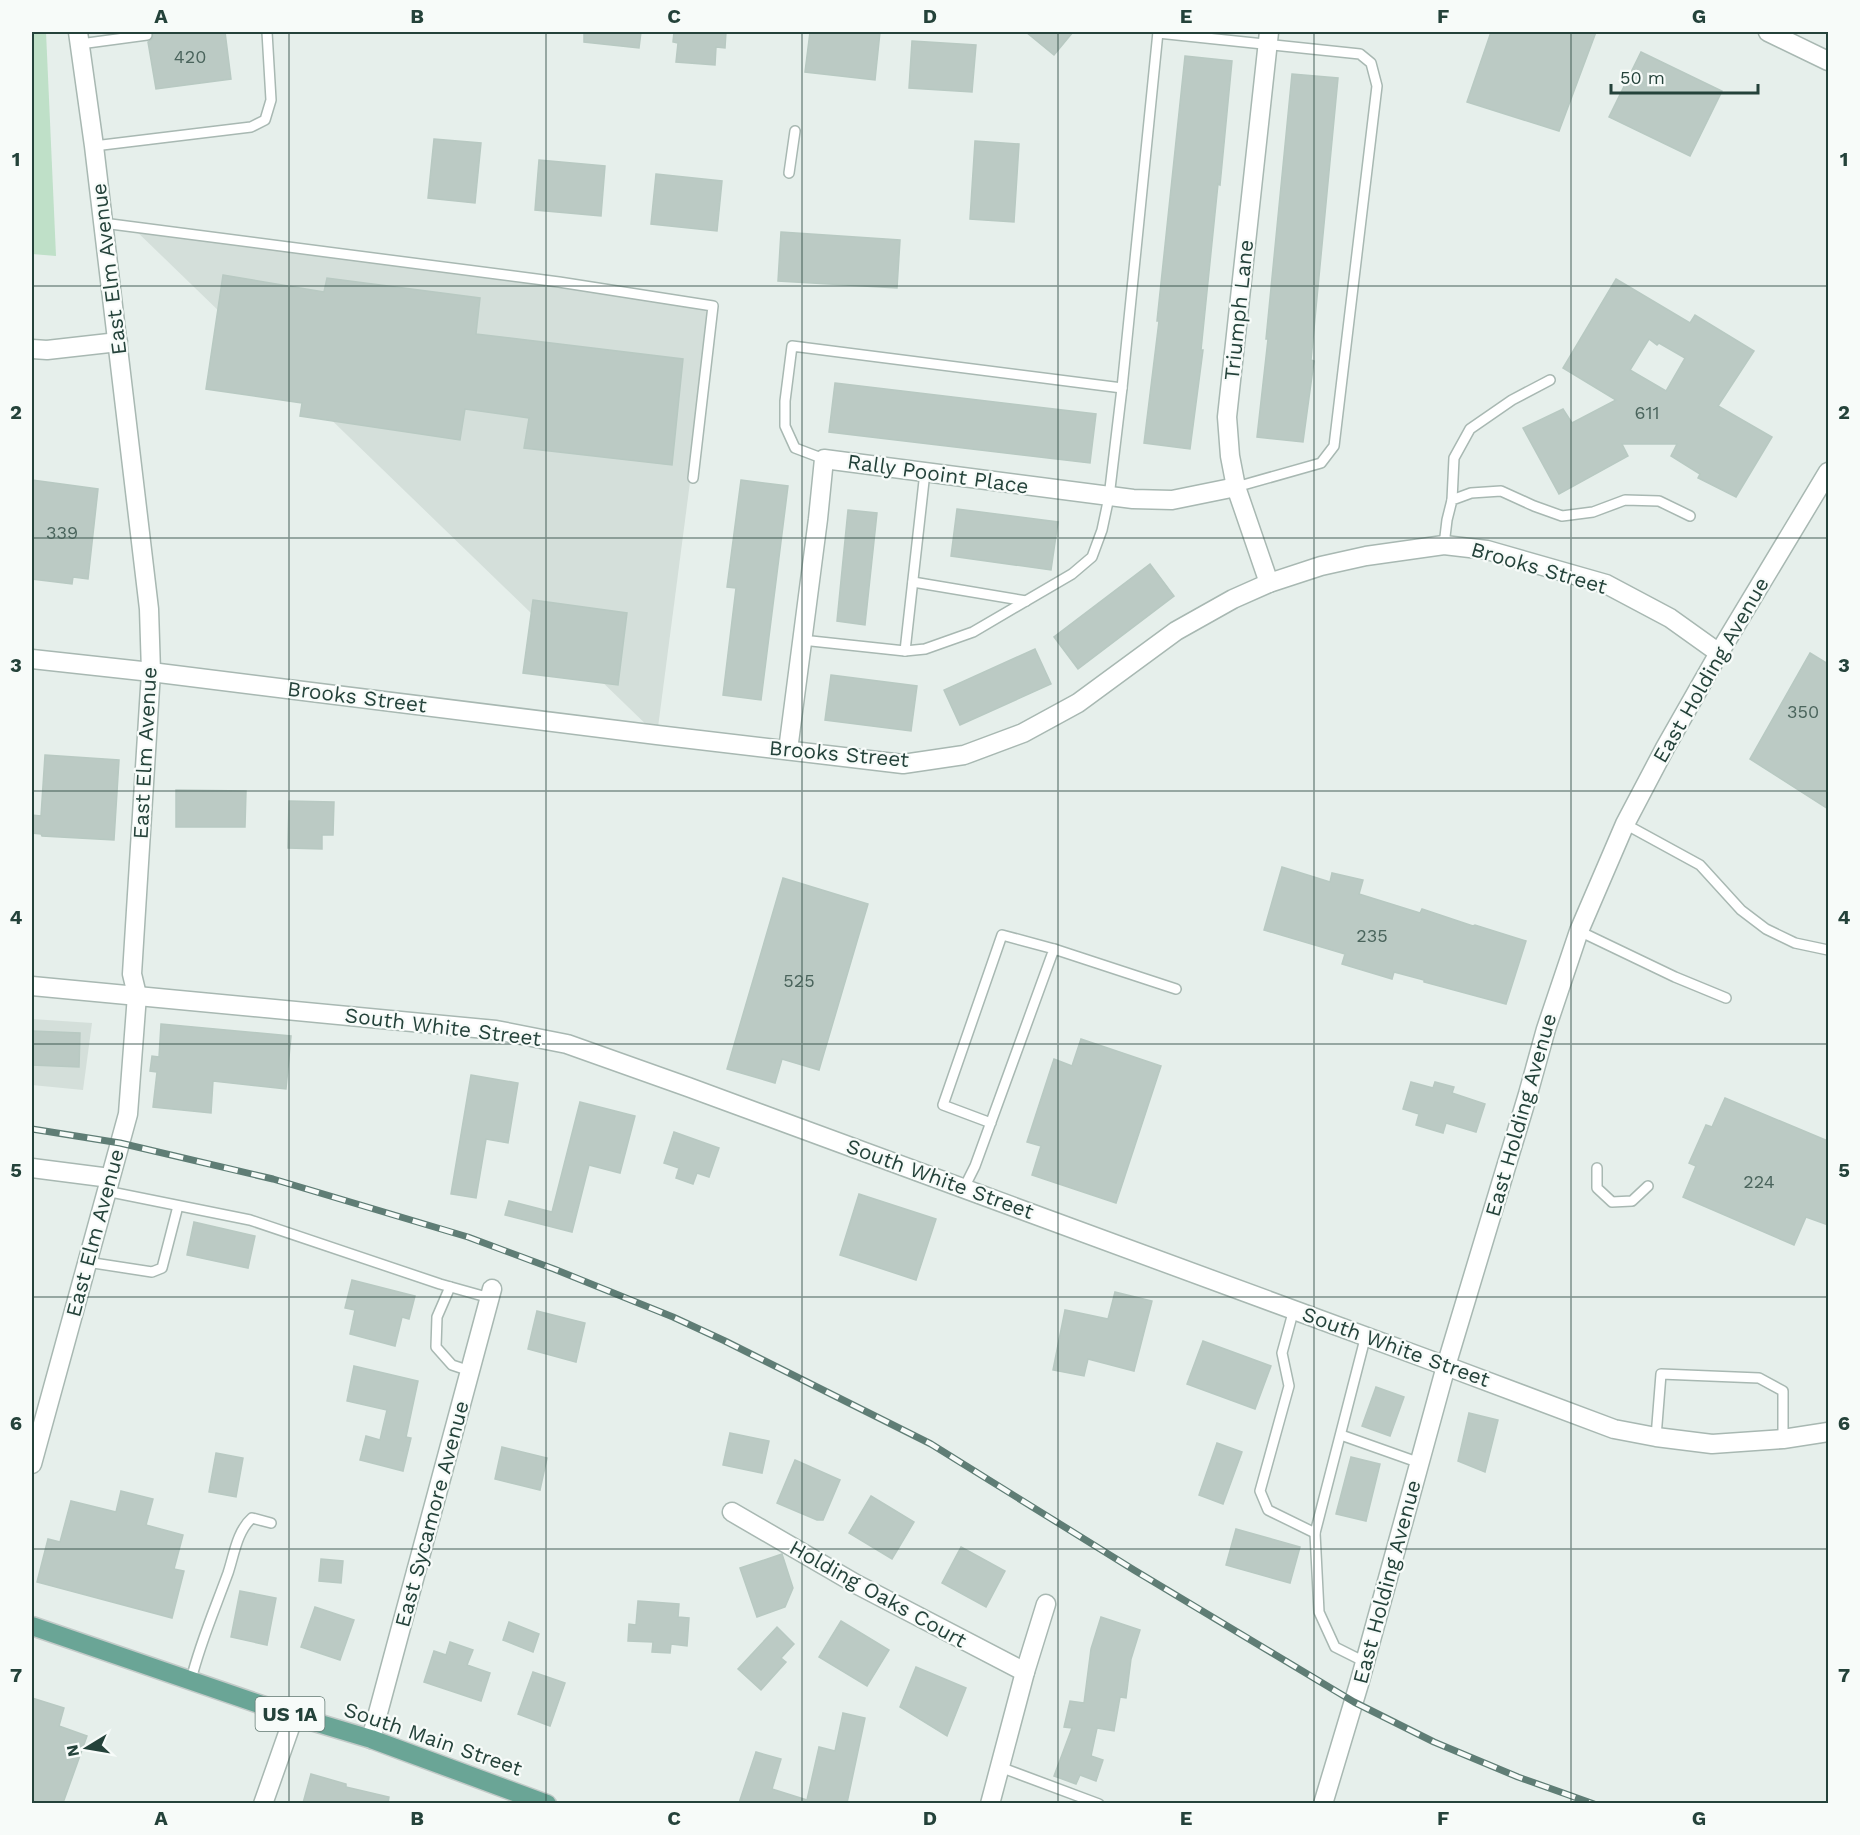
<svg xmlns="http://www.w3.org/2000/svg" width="1860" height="1835" font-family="'Work Sans',sans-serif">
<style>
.built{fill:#d4dfda}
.green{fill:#bfe0c8}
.building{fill:#bbcac4;stroke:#b8c9c2;stroke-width:1.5;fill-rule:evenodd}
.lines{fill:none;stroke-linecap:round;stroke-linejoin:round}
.service-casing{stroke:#a8b8b2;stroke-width:12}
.minor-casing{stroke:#a8b8b2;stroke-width:21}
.tertiary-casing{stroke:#a8b8b2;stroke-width:21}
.primary-casing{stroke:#c2cac8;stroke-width:21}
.service{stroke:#fff;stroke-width:9}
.minor{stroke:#fff;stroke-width:18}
.tertiary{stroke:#fff;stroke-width:18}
.primary{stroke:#6aa596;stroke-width:18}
.rail-casing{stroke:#5f7d75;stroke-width:7}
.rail{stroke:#f7fbf9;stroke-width:4.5;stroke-dasharray:14;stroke-linecap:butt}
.grid{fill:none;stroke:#24423a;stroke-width:1.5;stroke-opacity:0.55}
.labels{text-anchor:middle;stroke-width:4.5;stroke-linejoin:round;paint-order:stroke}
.number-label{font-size:18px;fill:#4a645c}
.shield{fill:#f7fbf9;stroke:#637a73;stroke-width:1.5}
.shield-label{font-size:20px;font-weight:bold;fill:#24423a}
.street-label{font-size:21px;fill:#24423a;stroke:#f7fbf9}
.neatline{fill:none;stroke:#24423a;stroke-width:2}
.grid-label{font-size:20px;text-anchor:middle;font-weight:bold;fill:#24423a}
</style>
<rect width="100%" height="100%" fill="#e6efeb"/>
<!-- built -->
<g class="built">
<path d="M 131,226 L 713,306 L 657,735 Z"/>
<path d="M 32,1019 L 92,1023 L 83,1090 L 32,1085 Z"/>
</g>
<!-- green -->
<path class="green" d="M 32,32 L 46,32 L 56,256 L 32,254 Z"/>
<!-- building -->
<g class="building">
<path d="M 153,32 L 225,32 L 231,79 L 156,89 L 148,42 L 153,38 Z"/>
<path d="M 584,32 L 641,32 L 639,48 L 584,42 Z"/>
<path d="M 674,32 L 726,32 L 725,48 L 716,47 L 715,65 L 676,62 L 678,43 L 673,42 Z"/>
<path d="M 810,32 L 880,32 L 875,80 L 805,72 Z"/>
<path d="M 1026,32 L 1073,32 L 1054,55 Z"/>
<path d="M 1491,32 L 1596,32 L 1559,131 L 1467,102 Z"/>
<path d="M 912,41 L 976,45 L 972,92 L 909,88 Z"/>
<path d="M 1641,52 L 1722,91 L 1690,156 L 1609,117 Z"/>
<path d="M 1185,56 L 1232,61 L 1220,185 L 1218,184 L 1201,350 L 1203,350 L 1190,449 L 1144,443 L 1159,321 L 1157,321 Z"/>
<path d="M 1292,74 L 1338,78 L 1311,360 L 1314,361 L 1303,442 L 1257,437 L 1268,339 L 1266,339 Z"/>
<path d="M 434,139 L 481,143 L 475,203 L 428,198 Z"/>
<path d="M 975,141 L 1019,144 L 1014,222 L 970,219 Z"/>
<path d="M 539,160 L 605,166 L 601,216 L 535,210 Z"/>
<path d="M 656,174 L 722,181 L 717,231 L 651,224 Z"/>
<path d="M 781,232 L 900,240 L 897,288 L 778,281 Z"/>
<path d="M 223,275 L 324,292 L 327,278 L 480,298 L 476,334 L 683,359 L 672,465 L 524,448 L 529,418 L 465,409 L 460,440 L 300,416 L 302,403 L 206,389 Z"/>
<path d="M 1616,279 L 1690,323 L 1695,315 L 1754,351 L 1718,406 L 1772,437 L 1736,497 L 1698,478 L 1700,474 L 1671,456 L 1677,444 L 1622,444 L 1628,456 L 1559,494 L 1523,428 L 1563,409 L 1572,423 L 1616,400 L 1563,368 ZM 1649,339 L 1657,345 L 1659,343 L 1685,358 L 1666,391 L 1630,370 Z"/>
<path d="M 835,383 L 1096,414 L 1090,463 L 829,432 Z"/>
<path d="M 32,480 L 98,489 L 88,579 L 73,577 L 72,584 L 32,579 Z"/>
<path d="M 741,480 L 788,486 L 761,700 L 723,695 L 736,588 L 727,587 Z"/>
<path d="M 957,509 L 1058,522 L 1051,570 L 951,556 Z"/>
<path d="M 848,510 L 877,513 L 865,625 L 837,621 Z"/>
<path d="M 1150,564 L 1174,596 L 1078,669 L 1054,637 Z"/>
<path d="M 533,600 L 627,613 L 618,685 L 523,673 Z"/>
<path d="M 1035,649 L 1051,684 L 960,725 L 944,690 Z"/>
<path d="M 1810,653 L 1828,664 L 1828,809 L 1750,759 Z"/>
<path d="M 831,675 L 917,686 L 911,731 L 825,720 Z"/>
<path d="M 45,755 L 119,760 L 114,840 L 42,836 L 41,834 L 32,833 L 32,815 L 41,816 Z"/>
<path d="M 176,790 L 246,791 L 245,827 L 176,827 Z"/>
<path d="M 289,801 L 334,802 L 333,835 L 322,835 L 322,849 L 288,848 Z"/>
<path d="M 1282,867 L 1330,882 L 1332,873 L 1363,880 L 1359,894 L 1420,913 L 1422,909 L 1473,926 L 1475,925 L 1526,941 L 1506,1004 L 1424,982 L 1424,980 L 1394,972 L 1392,979 L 1342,964 L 1345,954 L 1264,930 Z"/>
<path d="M 783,878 L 868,904 L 819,1070 L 782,1059 L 775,1083 L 727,1069 Z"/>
<path d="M 161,1024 L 291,1036 L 286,1089 L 213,1081 L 211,1113 L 153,1107 L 157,1072 L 150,1071 L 152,1056 L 159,1057 Z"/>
<path d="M 32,1031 L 80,1033 L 79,1067 L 32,1065 Z"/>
<path d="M 1081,1039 L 1161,1066 L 1116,1203 L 1032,1175 L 1041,1146 L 1027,1142 L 1054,1059 L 1072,1066 Z"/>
<path d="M 471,1075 L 518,1083 L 508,1143 L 486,1139 L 476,1198 L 451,1194 Z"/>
<path d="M 1411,1082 L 1433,1088 L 1435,1082 L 1454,1087 L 1452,1093 L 1485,1104 L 1476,1132 L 1446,1123 L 1443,1133 L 1416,1125 L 1419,1114 L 1403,1109 Z"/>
<path d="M 1725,1098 L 1828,1141 L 1828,1225 L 1806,1217 L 1794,1245 L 1683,1197 L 1696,1166 L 1689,1163 L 1706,1125 L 1712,1127 Z"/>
<path d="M 580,1102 L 635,1116 L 620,1173 L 589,1165 L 572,1232 L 505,1215 L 509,1201 L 552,1212 Z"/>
<path d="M 674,1132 L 719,1148 L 709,1177 L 697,1173 L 693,1184 L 676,1178 L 679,1168 L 664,1163 Z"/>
<path d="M 859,1194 L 936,1219 L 916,1280 L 840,1255 Z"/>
<path d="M 194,1222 L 255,1236 L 248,1268 L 187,1255 Z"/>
<path d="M 352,1280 L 415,1296 L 409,1319 L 402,1317 L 395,1346 L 350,1334 L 355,1310 L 345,1308 Z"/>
<path d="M 1115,1292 L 1152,1301 L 1134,1371 L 1088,1359 L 1084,1376 L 1053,1370 L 1065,1310 L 1108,1319 Z"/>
<path d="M 537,1311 L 585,1323 L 576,1362 L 528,1349 Z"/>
<path d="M 1203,1341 L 1271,1366 L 1255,1409 L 1187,1384 Z"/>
<path d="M 354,1366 L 418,1381 L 406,1437 L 411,1438 L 403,1471 L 360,1460 L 366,1436 L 380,1440 L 387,1410 L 347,1401 Z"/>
<path d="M 1376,1387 L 1404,1397 L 1390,1436 L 1362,1426 Z"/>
<path d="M 1469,1413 L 1498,1420 L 1485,1472 L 1458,1461 Z"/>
<path d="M 730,1433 L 769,1441 L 762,1473 L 723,1465 Z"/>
<path d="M 1217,1443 L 1242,1452 L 1223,1504 L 1199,1495 Z"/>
<path d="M 502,1447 L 547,1458 L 540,1490 L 495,1479 Z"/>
<path d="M 216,1453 L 243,1458 L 236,1497 L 209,1492 Z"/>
<path d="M 1351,1457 L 1380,1464 L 1366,1521 L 1336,1514 Z"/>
<path d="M 795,1460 L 840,1480 L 823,1520 L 817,1520 L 777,1503 Z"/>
<path d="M 121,1491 L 153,1499 L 146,1525 L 183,1535 L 174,1569 L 184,1571 L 172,1618 L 37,1582 L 48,1539 L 60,1542 L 71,1501 L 116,1512 Z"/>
<path d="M 871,1496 L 914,1522 L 892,1559 L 849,1533 Z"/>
<path d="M 1236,1529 L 1300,1547 L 1290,1583 L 1226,1565 Z"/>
<path d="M 961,1547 L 1005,1571 L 986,1607 L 942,1583 Z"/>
<path d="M 782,1554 L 793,1588 L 785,1607 L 757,1617 L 740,1568 Z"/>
<path d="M 321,1559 L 343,1561 L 341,1583 L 319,1581 Z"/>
<path d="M 240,1591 L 276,1598 L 267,1645 L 231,1637 Z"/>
<path d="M 638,1601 L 679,1604 L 678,1617 L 689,1618 L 687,1646 L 671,1644 L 670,1653 L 652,1652 L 653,1642 L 628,1641 L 629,1624 L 636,1625 Z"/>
<path d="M 315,1607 L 354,1620 L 340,1660 L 301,1647 Z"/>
<path d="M 1101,1617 L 1140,1630 L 1131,1659 L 1126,1698 L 1120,1697 L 1114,1731 L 1097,1728 L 1091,1756 L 1103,1760 L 1096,1781 L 1080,1775 L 1076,1784 L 1054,1776 L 1072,1728 L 1064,1727 L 1070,1701 L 1084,1703 L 1091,1649 Z"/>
<path d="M 841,1621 L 889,1650 L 867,1686 L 819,1657 Z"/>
<path d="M 509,1622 L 539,1634 L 533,1652 L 503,1640 Z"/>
<path d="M 777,1627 L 794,1644 L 781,1658 L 786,1662 L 761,1690 L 738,1669 Z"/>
<path d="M 450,1642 L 473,1650 L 467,1665 L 490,1673 L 481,1701 L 424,1682 L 434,1651 L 446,1655 Z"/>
<path d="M 916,1667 L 966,1688 L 947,1736 L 900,1707 Z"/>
<path d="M 533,1672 L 565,1683 L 550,1726 L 518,1714 Z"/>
<path d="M 32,1698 L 64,1708 L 59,1726 L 87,1736 L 63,1803 L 32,1803 Z"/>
<path d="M 843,1713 L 865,1718 L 847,1803 L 739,1803 L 756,1752 L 781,1759 L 772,1789 L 807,1800 L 819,1747 L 835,1751 Z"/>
<path d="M 311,1774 L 346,1784 L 346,1787 L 389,1797 L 388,1803 L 303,1803 Z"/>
</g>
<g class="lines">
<defs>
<g id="service">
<path d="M 1158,33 L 1360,54 L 1371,63 L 1377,86 L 1334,446 L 1321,463 L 1236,487"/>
<path d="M 80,44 L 147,35"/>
<path d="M 94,146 L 251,127 L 265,120 L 271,100 L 267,32"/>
<path d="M 789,173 L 795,131"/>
<path d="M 103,223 L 559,282 L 713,306 L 693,478"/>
<path d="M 1122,388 L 1158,32"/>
<path d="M 1452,500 L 1454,458 L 1470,429 L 1512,400 L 1550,380"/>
<path d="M 1444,545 L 1447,520 L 1452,500 L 1471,493 L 1501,491 L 1534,506 L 1562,516 L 1593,512 L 1625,500 L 1659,501 L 1690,516"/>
<path d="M 913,582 L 1026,601"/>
<path d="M 802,640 L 905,651 L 925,649 L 973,632 L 1072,574 L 1092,557 L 1102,530 L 1109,497 L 1122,388 L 792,346 L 785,401 L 785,426 L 795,448 L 824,459"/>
<path d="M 905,651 L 925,472"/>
<path d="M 1625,824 L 1700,865 L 1741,910 L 1766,929 L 1795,943 L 1828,950"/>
<path d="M 1579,931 L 1675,977 L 1726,998"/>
<path d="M 1054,949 L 1176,989"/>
<path d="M 1597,1168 L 1597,1188 L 1612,1202 L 1632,1201 L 1648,1186"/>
<path d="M 964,1188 L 975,1166 L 1054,949 L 1002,935 L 943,1105 L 991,1123"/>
<path d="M 106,1191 L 250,1220 L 440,1284 L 490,1298"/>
<path d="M 87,1262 L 152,1272 L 162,1268 L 178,1206"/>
<path d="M 450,1287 L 437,1317 L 436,1347 L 452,1365 L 470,1371"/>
<path d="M 1294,1309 L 1282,1353 L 1289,1386 L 1260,1491 L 1268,1510 L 1315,1533"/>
<path d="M 1341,1435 L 1420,1463"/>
<path d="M 1656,1437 L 1661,1374 L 1759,1378 L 1783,1391 L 1783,1439"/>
<path d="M 1365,1662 L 1335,1647 L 1319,1612 L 1315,1533 L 1366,1335"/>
<path d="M 191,1680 C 200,1643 215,1609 228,1573 C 234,1555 237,1531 252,1518 L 271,1523"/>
<path d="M 1000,1767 L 1099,1804"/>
</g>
<g id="minor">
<path d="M 32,349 L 47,350 L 118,342"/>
<path d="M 1269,583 L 1236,487 L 1230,456 L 1227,417 L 1269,32"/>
<path d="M 32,659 L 151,672"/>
<path d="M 788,750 L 818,519 L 824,459 L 1133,499 L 1172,500 L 1236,487"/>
<path d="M 32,1168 L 110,1178"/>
<path d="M 1446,1366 L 1614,1429 L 1656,1437 L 1712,1444 L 1783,1439 L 1828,1432"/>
<path d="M 732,1512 L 856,1584 L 1025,1672"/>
<path d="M 371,1739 L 492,1289"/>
<path d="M 263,1804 L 294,1716"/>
<path d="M 990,1804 L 1025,1672 L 1046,1604"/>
</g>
<g id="tertiary">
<path d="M 1768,32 L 1828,61"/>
<path d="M 151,672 L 657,735 L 903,764 L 964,755 L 1023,733 L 1078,703 L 1176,631 L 1233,599 L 1269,583 L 1321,566 L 1366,556 L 1444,545 L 1487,550 L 1606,584 L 1670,618 L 1719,653"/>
<path d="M 32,986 L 496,1030 L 567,1044 L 688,1087 L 1446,1366"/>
<path d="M 32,1464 L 128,1114 L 137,995 L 132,974 L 151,672 L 149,609 L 94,146 L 78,32"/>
<path d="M 1323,1804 L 1359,1684 L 1446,1366 L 1528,1094 L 1546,1029 L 1579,931 L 1625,824 L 1665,748 L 1719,653 L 1828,472"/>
</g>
<path id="primary" d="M 32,1626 L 294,1716 L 371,1739 L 547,1804"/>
</defs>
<!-- service casing -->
<use href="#service" class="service-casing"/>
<!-- minor casing -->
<use href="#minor" class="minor-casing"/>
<!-- tertiary casing -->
<use href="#tertiary" class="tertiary-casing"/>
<!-- primary casing -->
<use href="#primary" class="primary-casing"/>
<!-- service -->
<use href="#service" class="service"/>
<!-- minor -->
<use href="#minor" class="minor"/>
<!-- tertiary -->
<use href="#tertiary" class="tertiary"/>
<!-- primary -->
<use href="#primary" class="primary"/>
<defs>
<path id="rail" d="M 32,1129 L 120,1143 L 273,1179 L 468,1237 L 554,1269 L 673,1317 L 725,1341 L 931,1444 L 1134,1570 L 1354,1702 L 1434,1742 L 1518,1777 L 1594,1804"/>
</defs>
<!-- rail casing -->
<use href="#rail" class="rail-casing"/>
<!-- rail -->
<use href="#rail" class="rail"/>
</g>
<!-- grid -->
<path class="grid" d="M 289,32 L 289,1804M 546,32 L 546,1804M 802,32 L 802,1804M 1058,32 L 1058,1804M 1314,32 L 1314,1804M 1571,32 L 1571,1804M 32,286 L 1828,286M 32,538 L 1828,538M 32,791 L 1828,791M 32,1044 L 1828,1044M 32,1297 L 1828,1297M 32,1549 L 1828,1549"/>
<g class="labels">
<!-- number labels -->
<g class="number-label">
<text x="190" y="63">420</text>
<text x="1647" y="419">611</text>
<text x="62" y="539">339</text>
<text x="1803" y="718">350</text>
<text x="1372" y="942">235</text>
<text x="799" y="987">525</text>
<text x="1759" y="1188">224</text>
</g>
<!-- shield labels -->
<rect class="shield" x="255.5" y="1697" width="69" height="34" rx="4.5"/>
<g class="shield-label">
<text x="290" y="1721">US 1A</text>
</g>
<!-- street labels -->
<g class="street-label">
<text transform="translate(109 269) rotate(-97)" y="7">East Elm Avenue</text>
<text transform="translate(1239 310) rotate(-84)" y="7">Triumph Lane</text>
<text transform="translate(938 474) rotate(8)" y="7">Rally Pooint Place</text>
<text transform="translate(1539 568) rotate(16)" y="7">Brooks Street</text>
<text transform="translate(1711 670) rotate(-60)" y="7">East Holding Avenue</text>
<text transform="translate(357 697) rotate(7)" y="7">Brooks Street</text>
<text transform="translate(145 753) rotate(-87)" y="7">East Elm Avenue</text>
<text transform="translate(839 754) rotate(5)" y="7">Brooks Street</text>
<text transform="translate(443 1027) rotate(7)" y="7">South White Street</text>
<text transform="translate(1521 1115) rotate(-74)" y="7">East Holding Avenue</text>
<text transform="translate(940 1179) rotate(20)" y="7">South White Street</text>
<text transform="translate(95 1233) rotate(-75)" y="7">East Elm Avenue</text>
<text transform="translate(1396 1347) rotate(20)" y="7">South White Street</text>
<text transform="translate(432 1514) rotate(-75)" y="7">East Sycamore Avenue</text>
<text transform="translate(1387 1582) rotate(-75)" y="7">East Holding Avenue</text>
<text transform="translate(878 1594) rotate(29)" y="7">Holding Oaks Court</text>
<text transform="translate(433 1739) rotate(19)" y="7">South Main Street</text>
</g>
</g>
<!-- border -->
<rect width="1860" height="1835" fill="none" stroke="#f7fbf9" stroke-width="66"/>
<!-- north arrow -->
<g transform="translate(87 1748) rotate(259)" stroke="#f7fbf9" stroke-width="4.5" paint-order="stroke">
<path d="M0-4.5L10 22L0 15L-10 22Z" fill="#24423a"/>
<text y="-9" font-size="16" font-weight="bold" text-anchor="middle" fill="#24423a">N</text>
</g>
<!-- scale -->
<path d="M1611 84v9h147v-9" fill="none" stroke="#24423a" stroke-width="3"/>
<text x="1620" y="84" font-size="18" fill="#24423a" stroke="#f7fbf9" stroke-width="4.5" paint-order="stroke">50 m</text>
<rect x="33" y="33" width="1794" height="1769" class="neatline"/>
<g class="grid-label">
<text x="161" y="23">A</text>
<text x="417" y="23">B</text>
<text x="674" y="23">C</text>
<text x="930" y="23">D</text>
<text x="1186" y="23">E</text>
<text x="1443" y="23">F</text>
<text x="1699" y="23">G</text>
<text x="16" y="166">1</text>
<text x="1844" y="166">1</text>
<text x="16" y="419">2</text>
<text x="1844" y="419">2</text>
<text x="16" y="672">3</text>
<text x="1844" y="672">3</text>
<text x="16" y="924">4</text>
<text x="1844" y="924">4</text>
<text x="16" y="1177">5</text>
<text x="1844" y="1177">5</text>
<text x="16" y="1430">6</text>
<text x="1844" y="1430">6</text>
<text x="16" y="1682">7</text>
<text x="1844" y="1682">7</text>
<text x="161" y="1825">A</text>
<text x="417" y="1825">B</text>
<text x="674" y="1825">C</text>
<text x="930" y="1825">D</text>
<text x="1186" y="1825">E</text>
<text x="1443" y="1825">F</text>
<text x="1699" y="1825">G</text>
</g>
</svg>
